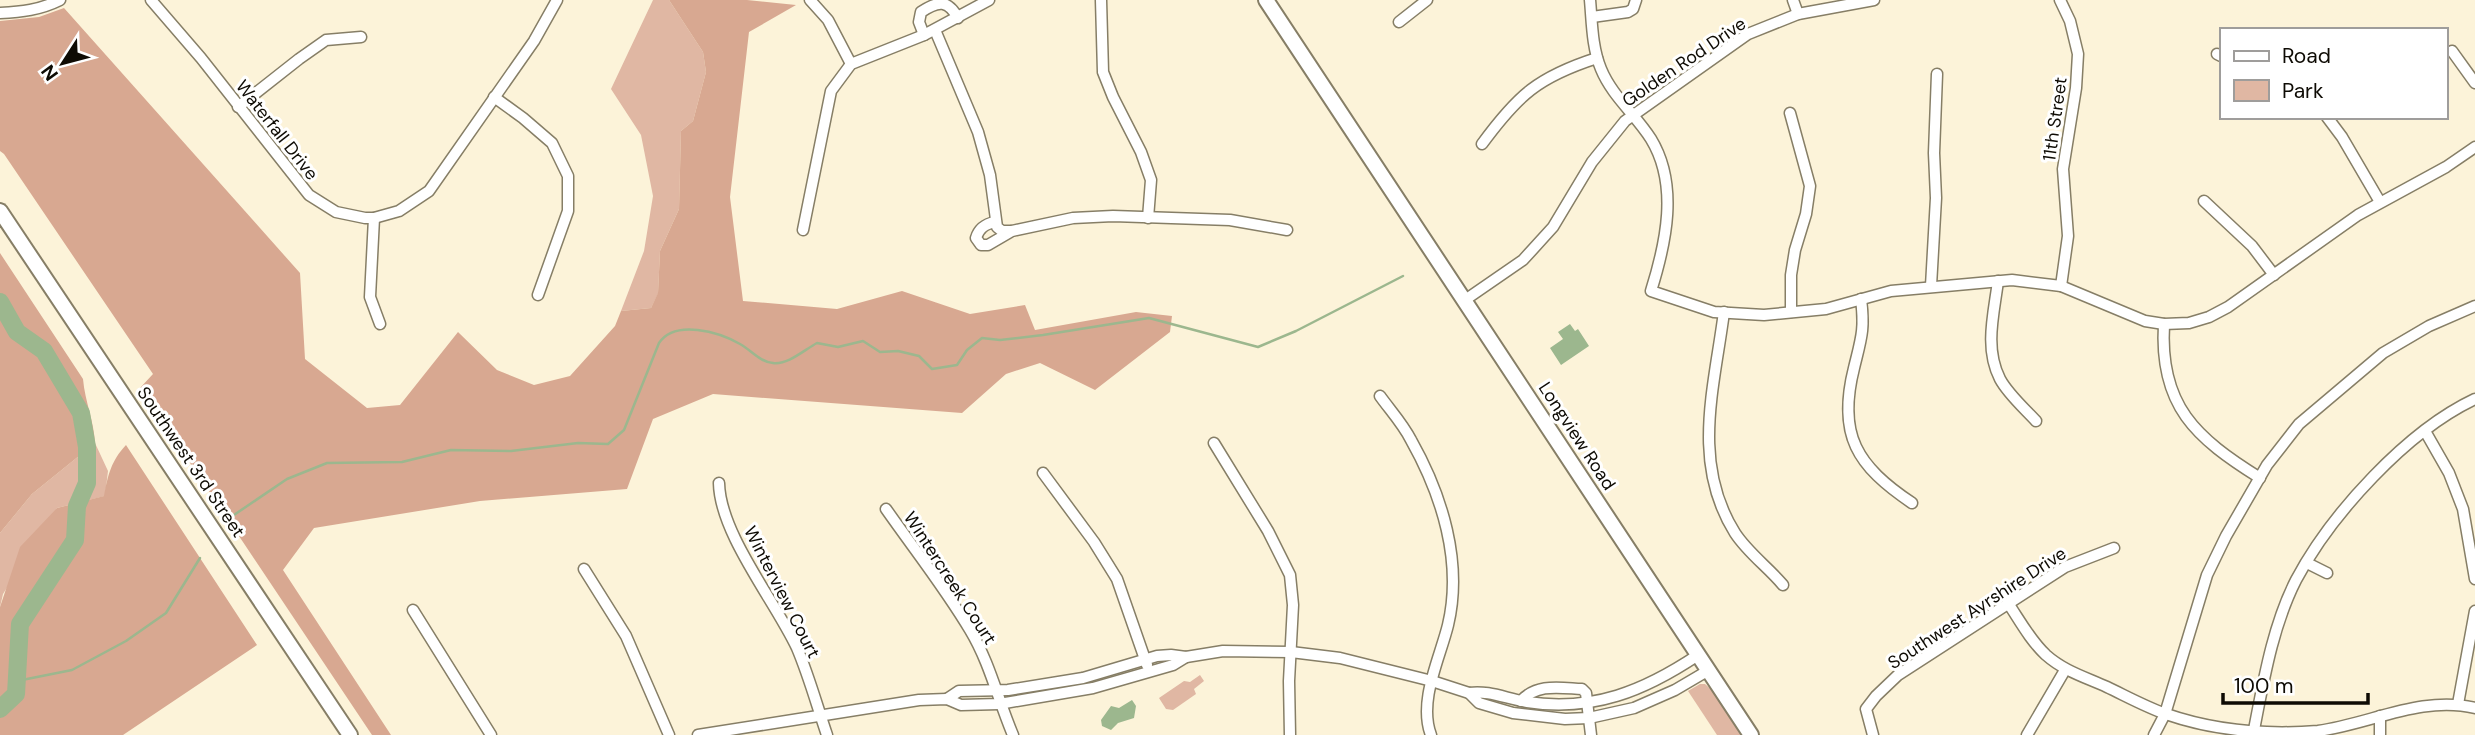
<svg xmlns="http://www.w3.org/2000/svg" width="2475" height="735" font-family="'DM Sans',sans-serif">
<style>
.green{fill:#e0b7a3}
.forest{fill:#d8a891}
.water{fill:#9cb78e}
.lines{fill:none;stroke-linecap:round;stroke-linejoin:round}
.stream{stroke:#9cb78e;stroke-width:2.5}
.river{stroke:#9cb78e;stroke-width:18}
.street-casing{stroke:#867e66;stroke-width:13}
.secondary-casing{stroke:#867e66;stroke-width:18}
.street{stroke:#fff;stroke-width:10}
.secondary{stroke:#fff;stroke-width:14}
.labels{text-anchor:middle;stroke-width:6;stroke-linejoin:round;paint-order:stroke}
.street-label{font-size:18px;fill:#0e0b04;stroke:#fff}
</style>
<rect width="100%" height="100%" fill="#fcf3d9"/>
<!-- green -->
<g class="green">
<path d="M 653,0 L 669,0 L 703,52 L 706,72 L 693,121 L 681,131 L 679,209 L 660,251 L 658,294 L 651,308 L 621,311 L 644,251 L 653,196 L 641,135 L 611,89 Z"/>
<path d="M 95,443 L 108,471 L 105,496 L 57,508 L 3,594 L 0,607 L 0,533 L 32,494 Z"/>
<path d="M 1200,675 L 1204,681 L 1194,689 L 1196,694 L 1173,710 L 1166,709 L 1159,698 L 1184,681 L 1190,682 Z"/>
<path d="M 1700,684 L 1705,684 L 1713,691 L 1742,735 L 1717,735 L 1688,691 Z"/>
</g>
<!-- forest -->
<g class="forest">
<path d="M 669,0 L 747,0 L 796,5 L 749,32 L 730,197 L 743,301 L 837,309 L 902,291 L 970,314 L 1025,305 L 1035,330 L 1136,312 L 1172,316 L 1170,332 L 1095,390 L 1040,363 L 1006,374 L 962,413 L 713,394 L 653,419 L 627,489 L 480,501 L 314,528 L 283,570 L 391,735 L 372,735 L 140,388 L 153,374 L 4,154 L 0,151 L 0,21 L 39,17 L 64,8 L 300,273 L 305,359 L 367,408 L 400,405 L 458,332 L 497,370 L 534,385 L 570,376 L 615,326 L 621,311 L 651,308 L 658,293 L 660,251 L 679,209 L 681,131 L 693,121 L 706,72 L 703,52 Z"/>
<path d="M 0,253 L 83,379 C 85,402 94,421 95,443 L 32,494 L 0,533 Z"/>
<path d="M 126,445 L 257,645 L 123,735 L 0,735 L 0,607 L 20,547 L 57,508 L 104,496 C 108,475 111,461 126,445 Z"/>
</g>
<!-- water -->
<g class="water">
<path d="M 1570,324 L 1575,331 L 1578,329 L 1589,346 L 1561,365 L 1550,348 L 1563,339 L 1558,332 Z"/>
<path d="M 1132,700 L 1136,706 L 1134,718 L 1118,723 L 1111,730 L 1102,726 L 1101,720 L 1111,706 L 1119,708 Z"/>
</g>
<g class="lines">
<!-- stream -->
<g class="stream">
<path d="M 228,519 L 287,479 L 327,463 L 402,462 L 451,450 L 511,451 L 578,443 L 608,444 L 624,430 L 659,343 C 675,319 719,332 740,344 C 751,350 760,362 773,363 C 788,365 804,350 817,343 L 838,347 L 863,341 L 880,352 L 898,351 L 919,356 L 932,369 L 957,365 L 967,350 L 982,338 L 1000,340 L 1043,335 L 1149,318 L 1258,347 L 1296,331 L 1403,276"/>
<path d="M 17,681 L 72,670 L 126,641 L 166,613 L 200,558"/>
</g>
<!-- river -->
<path class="river" d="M 0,302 L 17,332 L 44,351 L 81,413 L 87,447 L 87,483 L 77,506 L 75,540 L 20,624 L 16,694 L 0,709"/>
<defs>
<g id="street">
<path d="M 151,0 L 201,58 L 309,195 L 336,212 L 365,218 L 374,218 L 399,211 L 429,191 L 534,41 L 557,0"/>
<path d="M 810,0 L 828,20 L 851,64"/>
<path d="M 1101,0 L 1103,72 L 1113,97 L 1141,152 L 1151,180 L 1148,218"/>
<path d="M 1590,0 C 1592,22 1592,48 1601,69 C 1612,96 1636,115 1651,139 C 1679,185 1666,243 1651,291 L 1714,312 L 1764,315 L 1826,309 L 1891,291 L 2012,280 L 2061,286 L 2145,321 L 2164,324 L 2189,323 L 2209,317 L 2228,307 L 2358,215 L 2446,167 L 2475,147"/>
<path d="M 1793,0 L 1798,14"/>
<path d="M 2060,0 L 2070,21 L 2078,54 L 2076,88 L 2063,169 L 2068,236 L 2061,286"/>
<path d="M 0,13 C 21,12 40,10 60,0"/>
<path d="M 1592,17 L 1628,12 L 1633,9 L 1636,0"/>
<path d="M 1399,22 L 1427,0"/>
<path d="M 935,30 L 978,132 L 990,175 L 997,227 L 1002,231 L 1011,231"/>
<path d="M 924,35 L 919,22 L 921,12 C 939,0 948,0 958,18"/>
<path d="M 2452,51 L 2475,83"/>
<path d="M 2217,54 L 2221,56"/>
<path d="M 494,97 L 523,118 L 552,143 L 568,176 L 568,211 L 538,295"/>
<path d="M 238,107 L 299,59 L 326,40 L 361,37"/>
<path d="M 1790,113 L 1810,186 L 1806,214 L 1795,250 L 1791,275 L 1791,312"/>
<path d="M 2327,117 L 2342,137 L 2380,202"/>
<path d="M 1482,144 C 1518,95 1538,77 1597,58"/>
<path d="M 2204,201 L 2252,246 L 2274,275"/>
<path d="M 374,218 L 370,297 L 380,324"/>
<path d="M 995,222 C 985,224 979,228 976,238 L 981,245 L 988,245 L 1012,231 L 1073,218 L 1113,216 L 1230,220 L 1287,230"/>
<path d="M 803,230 L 831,91 L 851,64 L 924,35 L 989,0"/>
<path d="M 1998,281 C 1994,313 1984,348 2000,379 C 2008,394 2024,408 2036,421"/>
<path d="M 1931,286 L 1936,198 L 1934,153 L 1937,74"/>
<path d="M 1861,299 C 1865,330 1861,339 1854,368 C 1837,435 1857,466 1912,503"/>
<path d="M 1465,300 L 1523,260 L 1553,227 L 1592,162 L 1625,121 L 1748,34 L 1798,14 L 1874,0"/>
<path d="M 1724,312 C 1714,389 1691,463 1735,533 C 1748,553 1768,567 1783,585"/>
<path d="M 2164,324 C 2159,406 2196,438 2260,478"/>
<path d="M 1380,396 C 1390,410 1403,424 1411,440 C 1442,495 1463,562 1448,625 C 1440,658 1418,701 1431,735"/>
<path d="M 2425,431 L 2449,473 L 2463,509 L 2475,579"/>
<path d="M 1214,443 L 1268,531 L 1290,575 L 1293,605 L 1289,681 L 1290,735"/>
<path d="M 1043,473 L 1094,542 L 1117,579 L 1147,665"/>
<path d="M 719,483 C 720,534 775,601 797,648 C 809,676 817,706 827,735"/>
<path d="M 886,509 C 914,549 945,588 970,630 C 990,663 998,700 1013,735"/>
<path d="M 2307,563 L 2327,573"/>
<path d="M 584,569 L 626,636 L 669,735"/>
<path d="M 2008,603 C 2020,621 2030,640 2046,655 C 2064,671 2085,677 2107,687 C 2126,696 2146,707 2166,714 C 2215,731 2266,735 2318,731 C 2370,724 2422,695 2475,708"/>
<path d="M 413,610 L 491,735"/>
<path d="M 1469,693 C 1489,690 1507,699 1527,702 C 1593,712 1644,691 1698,655"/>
<path d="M 947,699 L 959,691 L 1008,690 L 1083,678 L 1157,656 L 1171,655 L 1186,657 L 1223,651 L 1291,652 L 1340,658 L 1432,681 L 1469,693 L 1479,703 L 1513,713 L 1565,719 L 1589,718 L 1634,708 L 1675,690 L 1709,670"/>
<path d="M 1521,701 C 1537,683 1560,688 1582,689 L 1586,693 L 1591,735"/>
<path d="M 2458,704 L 2475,611"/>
<path d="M 698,735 L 919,700 L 947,699 L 961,705 L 999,704 L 1093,688 L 1173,665 L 1186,657"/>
<path d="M 1873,735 L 1866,709 L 1876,696 L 1898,675 L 2065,567 L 2114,548"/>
<path d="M 2027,735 L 2065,670"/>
<path d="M 2154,735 L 2165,714 L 2207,575 L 2226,536 L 2267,465 L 2299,424 L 2383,353 L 2429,326 L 2475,306"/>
<path d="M 2253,735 C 2263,684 2272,627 2296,580 C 2331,514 2407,431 2475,399"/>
<path d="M 2380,735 L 2380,716"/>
</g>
<g id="secondary">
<path d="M 1266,0 L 1751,735"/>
<path d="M 0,211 L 350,735"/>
</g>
</defs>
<!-- street casing -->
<use href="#street" class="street-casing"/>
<!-- secondary casing -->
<use href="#secondary" class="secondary-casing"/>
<!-- street -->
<use href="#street" class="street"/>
<!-- secondary -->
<use href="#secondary" class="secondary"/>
</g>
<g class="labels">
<!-- street labels -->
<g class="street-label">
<text transform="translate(1684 62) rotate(-34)" y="6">Golden Rod Drive</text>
<text transform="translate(2055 119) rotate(-82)" y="6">11th Street</text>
<text transform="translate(277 130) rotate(52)" y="6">Waterfall Drive</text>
<text transform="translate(1577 436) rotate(57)" y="6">Longview Road</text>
<text transform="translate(191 462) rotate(56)" y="6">Southwest 3rd Street</text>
<text transform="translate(950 578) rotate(57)" y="6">Wintercreek Court</text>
<text transform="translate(782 592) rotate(63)" y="6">Winterview Court</text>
<text transform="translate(1977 608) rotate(-33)" y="6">Southwest Ayrshire Drive</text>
</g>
</g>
<!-- legend -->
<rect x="2220" y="28" width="228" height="91" fill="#ffffff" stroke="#9f9d9b" stroke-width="2"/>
<rect x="2234" y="51" width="35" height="10" fill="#ffffff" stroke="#9f9d9b" stroke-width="2"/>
<text x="2282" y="63" font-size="21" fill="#0e0b04">Road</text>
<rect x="2234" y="80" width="35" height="21" fill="#e0b7a3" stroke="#9f9d9b" stroke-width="2"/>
<text x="2282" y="98" font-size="21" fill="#0e0b04">Park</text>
<!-- north arrow -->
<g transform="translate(63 63) rotate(234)" stroke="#ffffff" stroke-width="5" paint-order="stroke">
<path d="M0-5L12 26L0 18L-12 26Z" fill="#0e0b04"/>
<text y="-10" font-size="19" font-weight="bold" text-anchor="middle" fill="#0e0b04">N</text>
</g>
<!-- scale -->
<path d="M2223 693v10h145v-10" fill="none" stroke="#0e0b04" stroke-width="3.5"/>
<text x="2234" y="693" font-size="21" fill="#0e0b04" stroke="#ffffff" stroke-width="5" paint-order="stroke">100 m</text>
</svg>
